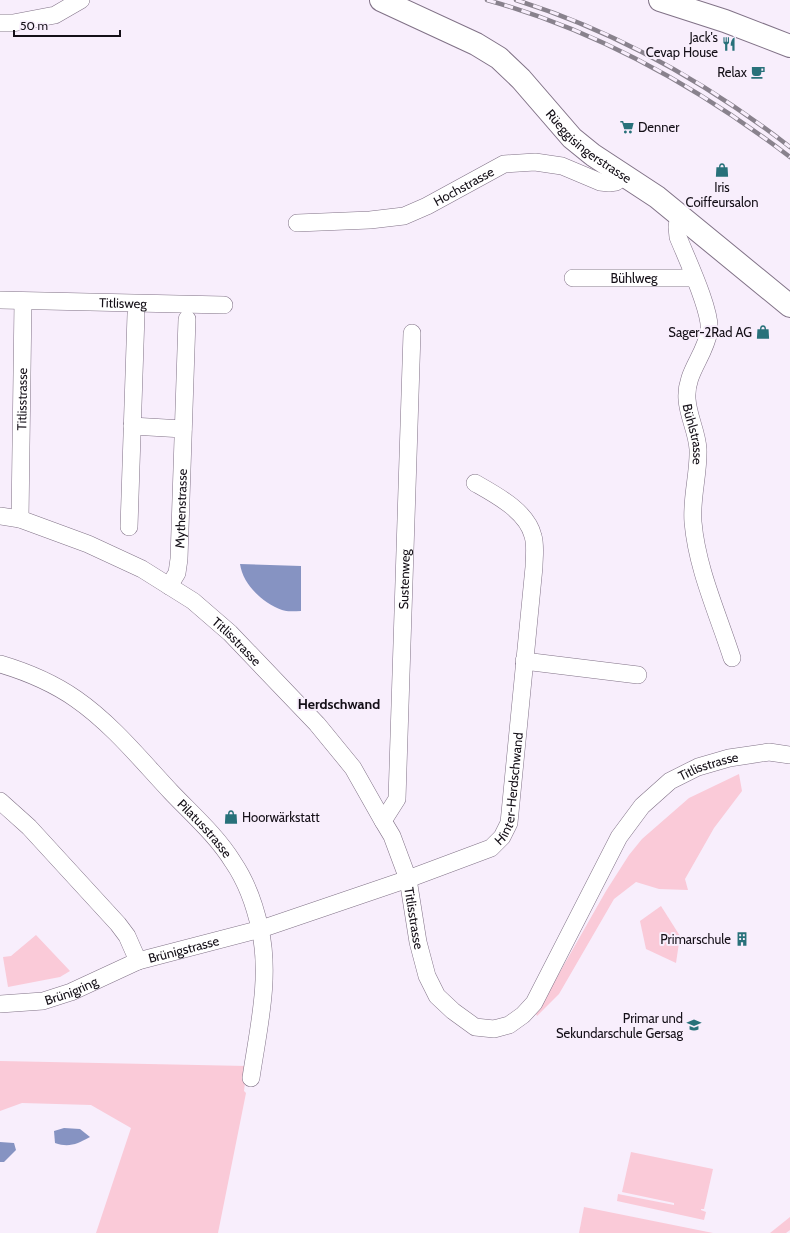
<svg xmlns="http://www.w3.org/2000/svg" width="790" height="1233" font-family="Cabin,sans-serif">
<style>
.green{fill:#facad8}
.water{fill:#8693c2}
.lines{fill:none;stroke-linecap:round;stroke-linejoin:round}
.street-casing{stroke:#817287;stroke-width:18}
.secondary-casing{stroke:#817287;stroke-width:24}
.primary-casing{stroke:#817287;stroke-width:24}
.street{stroke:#fff;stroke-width:17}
.secondary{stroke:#fff;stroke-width:22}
.primary{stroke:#fff;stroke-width:22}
.rail-casing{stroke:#89828d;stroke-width:4.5}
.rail{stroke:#f8eefc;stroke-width:3;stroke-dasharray:9;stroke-linecap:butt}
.labels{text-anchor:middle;stroke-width:4;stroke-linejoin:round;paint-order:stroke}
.poi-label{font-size:13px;fill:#140f17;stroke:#f8eefc;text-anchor:end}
.street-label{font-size:13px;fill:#140f17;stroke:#f8eefc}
.neighbourhood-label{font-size:14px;font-weight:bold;fill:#140f17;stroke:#f8eefc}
</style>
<rect width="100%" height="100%" fill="#f8eefc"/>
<!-- green -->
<g class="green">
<path d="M 739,774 L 742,791 L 714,828 L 685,879 L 688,890 L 659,889 L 636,882 L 614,899 L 559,994 L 537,1016 L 536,1014 L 606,891 L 629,855 L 642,839 L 689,798 Z"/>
<path d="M 661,906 L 680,936 L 676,963 L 646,949 L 640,921 Z"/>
<path d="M 36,935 L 70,971 L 60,977 L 8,987 L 3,957 L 11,956 Z"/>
<path d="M 0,1061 L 247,1066 L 244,1091 L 246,1093 L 218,1233 L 96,1233 L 131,1128 L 91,1105 L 22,1103 L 0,1111 Z"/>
<path d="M 631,1152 L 713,1169 L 704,1209 L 701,1209 L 701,1210 L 706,1212 L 704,1220 L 617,1201 L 618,1194 L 674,1205 L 674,1203 L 622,1192 Z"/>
<path d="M 584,1207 L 713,1233 L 579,1233 Z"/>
<path d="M 790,1217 L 790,1230 L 786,1233 L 770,1233 Z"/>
</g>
<!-- water -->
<g class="water">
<path d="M 240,564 L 301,566 L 301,611 C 295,611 287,612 282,610 C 263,603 243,585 240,564 Z"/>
<path d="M 64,1128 L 80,1129 L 90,1137 C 77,1144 69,1148 55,1143 L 54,1131 Z"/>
<path d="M 0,1142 L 14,1143 L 16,1150 L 4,1162 L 0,1162 Z"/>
</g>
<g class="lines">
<defs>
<g id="street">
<path d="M 0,23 L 13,23 L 55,15 L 81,0"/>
<path id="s1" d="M 679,214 L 677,227 L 678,237 C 686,257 712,312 709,331 C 705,356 685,373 687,399 C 688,416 697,432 698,449 C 699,473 691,498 693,522 C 697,569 718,614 732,658"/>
<path id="s2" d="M 297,223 L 370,220 L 404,216 L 427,206 L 504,164 L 535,162 L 562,166 L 600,182 L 609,183 L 616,182 L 625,175"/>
<path id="s3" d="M 573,278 L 694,278"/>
<path id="s4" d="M 0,300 L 224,305"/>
<path d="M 132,426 L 183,429"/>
<path id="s5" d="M 0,516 L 20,519 L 88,544 L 142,569 L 193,601 L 230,633 L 317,724 L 353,768 L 383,821 L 392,836 L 408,879 L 418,942 L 427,976 L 437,996 L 453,1011 L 475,1027 L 494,1029 L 509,1025 L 523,1015 L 534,1003 L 619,837 L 642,806 L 670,781 L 698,767 L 729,758 L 769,752 L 790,755"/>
<path id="s6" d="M 20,519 L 23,301"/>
<path d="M 129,527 L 136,314"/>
<path id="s7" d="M 169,586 L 177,573 L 179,559 L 187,319"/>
<path d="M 524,661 L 638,675"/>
<path id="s8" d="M 0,664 C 27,672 53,683 76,699 C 112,724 141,760 171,792 C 192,814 217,836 233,862 C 246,881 255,906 260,929 C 271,977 258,1030 251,1078"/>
<path id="s9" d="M 0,801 L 29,827 L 118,924 L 127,936 L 138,961 L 261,929 L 408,879 L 491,848 L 502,837 L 509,823 L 534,567 C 534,557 536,546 533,536 C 527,511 496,495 475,483"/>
<path id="s10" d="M 383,821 L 397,799 L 412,333"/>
<path id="s11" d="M 0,1004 L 43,1001 L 71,992 L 138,961"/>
</g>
<g id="secondary">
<path id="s12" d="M 381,0 L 476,44 L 499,58 L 521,79 L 572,138 L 593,155 L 657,197 L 790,306"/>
</g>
<path id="primary" d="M 660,0 L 725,21 L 790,46"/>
</defs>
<!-- street casing -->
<use href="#street" class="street-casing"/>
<!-- secondary casing -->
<use href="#secondary" class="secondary-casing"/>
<!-- primary casing -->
<use href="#primary" class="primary-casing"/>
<!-- street -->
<use href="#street" class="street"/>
<!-- secondary -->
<use href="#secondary" class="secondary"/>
<!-- primary -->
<use href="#primary" class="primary"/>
<defs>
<g id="rail">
<path d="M 487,0 C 599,31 698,87 790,157"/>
<path d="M 516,0 C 618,32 706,82 790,147"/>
</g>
</defs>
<!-- rail casing -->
<use href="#rail" class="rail-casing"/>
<!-- rail -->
<use href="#rail" class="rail"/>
</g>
<!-- icons -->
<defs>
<symbol id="restaurant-bare" viewBox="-9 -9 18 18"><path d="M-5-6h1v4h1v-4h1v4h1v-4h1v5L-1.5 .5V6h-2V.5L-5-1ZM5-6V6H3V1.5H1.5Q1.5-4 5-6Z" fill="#28717a" stroke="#f8eefc" stroke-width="2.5" paint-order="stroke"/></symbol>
<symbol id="cafe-bare" viewBox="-9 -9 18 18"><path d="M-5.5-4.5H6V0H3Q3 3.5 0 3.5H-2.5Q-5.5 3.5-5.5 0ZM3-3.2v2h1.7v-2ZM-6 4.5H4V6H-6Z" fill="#28717a" stroke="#f8eefc" stroke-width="2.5" paint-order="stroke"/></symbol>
<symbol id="supermarket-bare" viewBox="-9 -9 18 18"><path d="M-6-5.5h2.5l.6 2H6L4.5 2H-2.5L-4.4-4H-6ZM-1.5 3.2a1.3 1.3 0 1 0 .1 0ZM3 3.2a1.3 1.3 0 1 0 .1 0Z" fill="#28717a" stroke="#f8eefc" stroke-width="2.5" paint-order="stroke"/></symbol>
<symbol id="shop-bare" viewBox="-9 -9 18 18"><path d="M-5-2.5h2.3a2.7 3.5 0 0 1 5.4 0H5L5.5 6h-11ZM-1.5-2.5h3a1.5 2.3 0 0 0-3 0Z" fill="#28717a" stroke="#f8eefc" stroke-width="2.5" paint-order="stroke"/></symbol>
<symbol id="building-bare" viewBox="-9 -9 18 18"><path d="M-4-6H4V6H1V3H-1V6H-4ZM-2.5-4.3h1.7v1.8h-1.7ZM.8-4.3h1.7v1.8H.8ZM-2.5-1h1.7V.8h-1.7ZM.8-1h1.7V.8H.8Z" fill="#28717a" stroke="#f8eefc" stroke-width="2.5" paint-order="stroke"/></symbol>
<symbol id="school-bare" viewBox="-9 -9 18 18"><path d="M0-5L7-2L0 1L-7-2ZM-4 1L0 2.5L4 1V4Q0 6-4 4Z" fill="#28717a" stroke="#f8eefc" stroke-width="2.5" paint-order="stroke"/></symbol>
</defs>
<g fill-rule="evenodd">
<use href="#restaurant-bare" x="719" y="34" width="20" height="20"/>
<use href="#cafe-bare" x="748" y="62" width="20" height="20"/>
<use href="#supermarket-bare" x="617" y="117" width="20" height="20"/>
<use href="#shop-bare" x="712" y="160" width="20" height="20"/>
<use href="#shop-bare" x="753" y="322" width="20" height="20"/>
<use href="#shop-bare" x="221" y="807" width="20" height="20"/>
<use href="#building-bare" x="732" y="929" width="20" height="20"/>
<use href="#school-bare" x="684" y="1015" width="20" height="20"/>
</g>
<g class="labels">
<!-- poi labels -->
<g class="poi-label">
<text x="718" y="42">Jack's<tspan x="718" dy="15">Cevap House</tspan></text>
<text x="747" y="77">Relax</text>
<text x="638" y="132" text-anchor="start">Denner</text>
<text x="722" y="192" text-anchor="middle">Iris<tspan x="722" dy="15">Coiffeursalon</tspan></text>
<text x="752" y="337">Sager-2Rad AG</text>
<text x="242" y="822" text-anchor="start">Hoorwärkstatt</text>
<text x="731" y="944">Primarschule</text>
<text x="683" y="1023">Primar und<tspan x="683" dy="15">Sekundarschule Gersag</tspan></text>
</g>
<!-- street labels -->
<g class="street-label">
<text dy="5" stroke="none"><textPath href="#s12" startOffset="258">Rüeggisingerstrasse</textPath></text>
<text dy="5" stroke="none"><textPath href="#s2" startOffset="174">Hochstrasse</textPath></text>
<text dy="5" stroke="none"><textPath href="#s3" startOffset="61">Bühlweg</textPath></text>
<text dy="5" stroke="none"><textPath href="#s4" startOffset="123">Titlisweg</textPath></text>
<text dy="5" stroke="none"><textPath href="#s6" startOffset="120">Titlisstrasse</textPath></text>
<text dy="5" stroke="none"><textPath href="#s1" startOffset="231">Bühlstrasse</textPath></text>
<text dy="5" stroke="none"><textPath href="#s7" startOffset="80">Mythenstrasse</textPath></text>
<text dy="5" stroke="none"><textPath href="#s10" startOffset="246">Sustenweg</textPath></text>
<text dy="5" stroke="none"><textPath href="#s5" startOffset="272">Titlisstrasse</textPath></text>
<text dy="5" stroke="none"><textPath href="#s5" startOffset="1111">Titlisstrasse</textPath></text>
<text dy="5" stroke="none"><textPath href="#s9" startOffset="649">Hinter-Herdschwand</textPath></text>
<text dy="5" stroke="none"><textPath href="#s8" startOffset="267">Pilatusstrasse</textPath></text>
<text dy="5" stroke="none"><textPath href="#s5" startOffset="608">Titlisstrasse</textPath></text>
<text dy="5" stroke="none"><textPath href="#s9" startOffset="260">Brünigstrasse</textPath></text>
<text dy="5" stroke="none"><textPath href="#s11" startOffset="73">Brünigring</textPath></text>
</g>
<!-- neighbourhood labels -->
<g class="neighbourhood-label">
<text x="339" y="709">Herdschwand</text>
</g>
</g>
<!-- scale -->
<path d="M14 30v6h106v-6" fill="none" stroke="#140f17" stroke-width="2"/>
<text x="20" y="30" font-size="12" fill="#140f17" stroke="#f8eefc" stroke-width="3" paint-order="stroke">50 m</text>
</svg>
